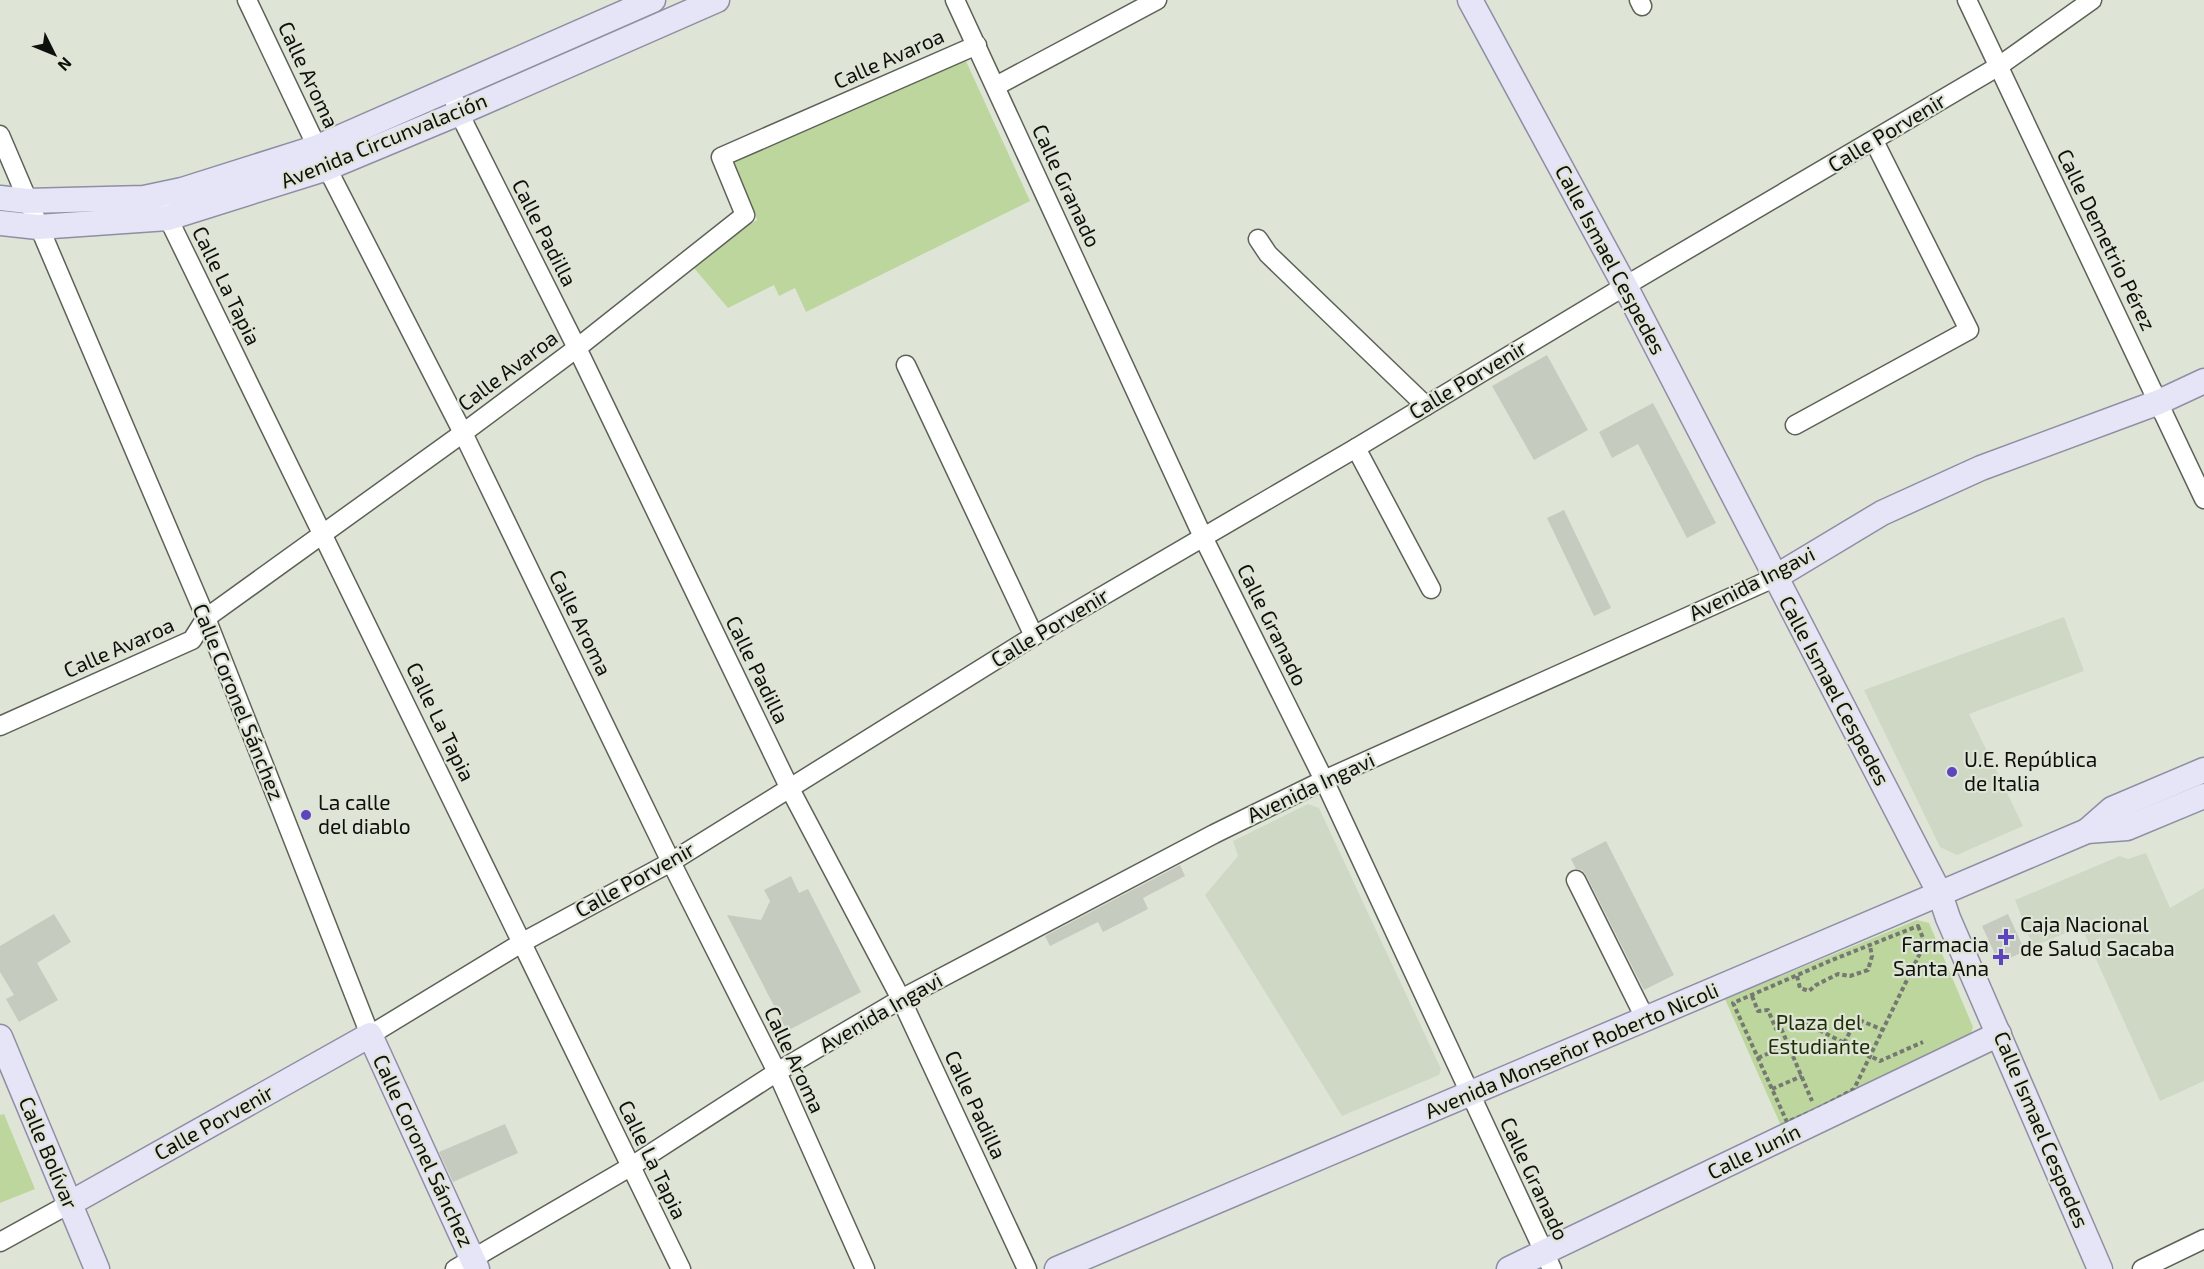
<svg xmlns="http://www.w3.org/2000/svg" width="2204" height="1269" font-family="'Exo 2',sans-serif">
<style>
.built{fill:#ced8c4}
.green{fill:#bcd69d}
.building{fill:#c5cbbe}
.lines{fill:none;stroke-linecap:round;stroke-linejoin:round}
.minor-casing{stroke:#5d6257;stroke-width:21}
.major-casing{stroke:#8e8fa2;stroke-width:27}
.path{stroke:#757971;stroke-width:4;stroke-dasharray:4.5 3;stroke-linecap:butt}
.minor{stroke:#fff;stroke-width:18}
.major{stroke:#e5e5f7;stroke-width:24}
.poi-dot{fill:#5d45bd;stroke:#dee5d7;stroke-width:2}
.labels{text-anchor:middle;stroke-width:4.5;stroke-linejoin:round;paint-order:stroke}
.street-label{font-size:21px;fill:#0e100c;stroke:#dee5d7}
.poi-label{font-size:21px;fill:#0e100c;stroke:#dee5d7;text-anchor:start}
.park-label{font-size:21px;fill:#202f06;stroke:#dee5d7}
</style>
<rect width="100%" height="100%" fill="#dee5d7"/>
<!-- built -->
<g class="built">
<path d="M 2064,617 L 2084,671 L 1969,714 L 2023,826 L 1957,855 L 1940,847 L 1864,690 Z"/>
<path d="M 1308,804 L 1319,808 L 1441,1069 L 1439,1075 L 1342,1116 L 1205,895 L 1238,856 L 1233,841 Z"/>
<path d="M 2146,853 L 2170,908 L 2204,888 L 2204,1081 L 2160,1101 L 2081,926 L 2033,947 L 2015,900 L 2120,856 L 2128,859 Z"/>
</g>
<!-- green -->
<g class="green">
<path d="M 965,59 L 1030,201 L 806,312 L 795,288 L 779,296 L 774,285 L 728,308 L 688,261 L 757,220 L 732,159 Z"/>
<path d="M 1917,920 L 1929,923 L 1973,1027 L 1970,1036 L 1782,1128 L 1725,999 Z"/>
<path d="M 4,1114 L 35,1189 L 0,1203 L 0,1115 Z"/>
</g>
<!-- building -->
<g class="building">
<path d="M 1547,355 L 1588,430 L 1534,460 L 1492,386 Z"/>
<path d="M 1653,403 L 1716,523 L 1687,538 L 1638,444 L 1612,458 L 1599,432 Z"/>
<path d="M 1564,510 L 1611,608 L 1594,616 L 1547,518 Z"/>
<path d="M 1606,841 L 1674,975 L 1644,990 L 1586,875 L 1582,870 L 1576,869 L 1571,859 Z"/>
<path d="M 1180,865 L 1185,876 L 1143,898 L 1148,909 L 1103,932 L 1098,922 L 1050,946 L 1045,936 Z"/>
<path d="M 791,876 L 799,893 L 808,889 L 861,992 L 787,1031 L 727,915 L 761,920 L 770,901 L 764,890 Z"/>
<path d="M 54,914 L 71,942 L 37,963 L 58,1000 L 19,1022 L 6,999 L 14,995 L 0,972 L 0,946 Z"/>
<path d="M 2008,914 L 2025,951 L 1999,963 L 1982,926 Z"/>
<path d="M 505,1124 L 518,1153 L 453,1182 L 439,1152 Z"/>
</g>
<g class="lines">
<defs>
<g id="minor">
<path d="M 247,0 L 327,168 L 463,433 L 671,862 L 777,1072 L 865,1269"/>
<path d="M 955,0 L 1203,537 L 1324,780 L 1552,1269"/>
<path d="M 1639,0 L 1642,6"/>
<path d="M 1967,0 L 2204,499"/>
<path d="M 996,86 L 1157,0"/>
<path d="M 450,89 L 459,113 L 577,348 L 790,789 L 901,999 L 1027,1269"/>
<path d="M 0,135 L 206,618 L 370,1035 L 523,942 L 671,862 L 1034,636 L 1356,448 L 1625,286 L 1999,66 L 2092,0"/>
<path d="M 163,194 L 168,218 L 681,1269"/>
<path d="M 1258,239 L 1268,254 L 1426,406"/>
<path d="M 906,365 L 1034,636"/>
<path d="M 1795,425 L 1969,330 L 1874,141"/>
<path d="M 1356,448 L 1431,589"/>
<path d="M 0,726 L 192,640 L 206,618 L 463,433 L 577,348 L 745,215 L 721,157 L 977,45"/>
<path d="M 1576,880 L 1646,1020"/>
<path d="M 0,1242 L 69,1204"/>
<path d="M 455,1269 L 630,1167 L 777,1072 L 901,999 L 1214,834 L 1324,780 L 1774,578"/>
<path d="M 2142,1269 L 2204,1239"/>
</g>
<g id="major">
<path d="M 1470,0 L 1625,286 L 1940,894 L 1948,918 L 2100,1269"/>
<path d="M 0,198 L 27,201 L 144,198 L 182,190 L 318,147 L 653,0"/>
<path d="M 0,223 L 38,227 L 168,218 L 327,168 L 459,113 L 717,0"/>
<path d="M 1774,578 L 1882,513 L 1981,468 L 2159,402 L 2204,381"/>
<path d="M 2087,831 L 2112,809 L 2204,770"/>
<path d="M 0,1037 L 97,1269"/>
<path d="M 69,1204 L 370,1035 L 477,1269"/>
<path d="M 1057,1269 L 2087,831 L 2127,828 L 2204,796"/>
<path d="M 1509,1269 L 1999,1034"/>
</g>
</defs>
<!-- minor casing -->
<use href="#minor" class="minor-casing"/>
<!-- major casing -->
<use href="#major" class="major-casing"/>
<!-- path -->
<g class="path">
<path d="M 1918,926 L 1925,943 L 1854,1089 L 1816,1110 L 1787,1122 L 1733,1003 L 1832,960 Z"/>
<path d="M 1797,976 L 1800,988 L 1809,991 L 1816,985 L 1838,974 L 1850,976 L 1868,970 L 1872,956 L 1870,946"/>
<path d="M 1752,996 L 1758,1011 L 1768,1010 L 1776,1029 L 1781,1028 L 1812,1101"/>
<path d="M 1799,1020 L 1880,1061 L 1923,1042"/>
<path d="M 1844,1043 L 1857,1019 L 1883,1030"/>
<path d="M 1758,1058 L 1799,1040"/>
<path d="M 1772,1089 L 1802,1076"/>
</g>
<!-- minor -->
<use href="#minor" class="minor"/>
<!-- major -->
<use href="#major" class="major"/>
</g>
<!-- markers -->
<g class="poi-dot">
<circle cx="1952" cy="772" r="6"/>
<circle cx="306" cy="815" r="6"/>
<path d="M2003 928h6v6h6v6h-6v6h-6v-6h-6v-6h6z"/>
<path d="M1998 948h6v6h6v6h-6v6h-6v-6h-6v-6h6z"/>
</g>
<g class="labels">
<!-- street labels -->
<g class="street-label">
<text transform="translate(889 59) rotate(-24)" y="7">Calle Avaroa</text>
<text transform="translate(308 75) rotate(65)" y="7">Calle Aroma</text>
<text transform="translate(1887 133) rotate(-31)" y="7">Calle Porvenir</text>
<text transform="translate(384 141) rotate(-22)" y="7">Avenida Circunvalación</text>
<text transform="translate(1066 186) rotate(65)" y="7">Calle Granado</text>
<text transform="translate(544 233) rotate(63)" y="7">Calle Padilla</text>
<text transform="translate(2106 240) rotate(64)" y="7">Calle Demetrio Pérez</text>
<text transform="translate(1610 260) rotate(62)" y="7">Calle Ismael Cespedes</text>
<text transform="translate(226 286) rotate(64)" y="7">Calle La Tapia</text>
<text transform="translate(508 371) rotate(-37)" y="7">Calle Avaroa</text>
<text transform="translate(1468 380) rotate(-31)" y="7">Calle Porvenir</text>
<text transform="translate(1752 584) rotate(-27)" y="7">Avenida Ingavi</text>
<text transform="translate(580 623) rotate(64)" y="7">Calle Aroma</text>
<text transform="translate(1272 625) rotate(64)" y="7">Calle Granado</text>
<text transform="translate(1050 628) rotate(-31)" y="7">Calle Porvenir</text>
<text transform="translate(119 648) rotate(-24)" y="7">Calle Avaroa</text>
<text transform="translate(757 670) rotate(64)" y="7">Calle Padilla</text>
<text transform="translate(1834 691) rotate(62)" y="7">Calle Ismael Cespedes</text>
<text transform="translate(238 702) rotate(68)" y="7">Calle Coronel Sánchez</text>
<text transform="translate(440 722) rotate(64)" y="7">Calle La Tapia</text>
<text transform="translate(1311 788) rotate(-25)" y="7">Avenida Ingavi</text>
<text transform="translate(635 880) rotate(-29)" y="7">Calle Porvenir</text>
<text transform="translate(881 1013) rotate(-30)" y="7">Avenida Ingavi</text>
<text transform="translate(1572 1051) rotate(-23)" y="7">Avenida Monseñor Roberto Nicoli</text>
<text transform="translate(794 1060) rotate(65)" y="7">Calle Aroma</text>
<text transform="translate(975 1105) rotate(65)" y="7">Calle Padilla</text>
<text transform="translate(214 1123) rotate(-29)" y="7">Calle Porvenir</text>
<text transform="translate(2041 1130) rotate(67)" y="7">Calle Ismael Cespedes</text>
<text transform="translate(423 1151) rotate(65)" y="7">Calle Coronel Sánchez</text>
<text transform="translate(1754 1152) rotate(-26)" y="7">Calle Junín</text>
<text transform="translate(48 1153) rotate(67)" y="7">Calle Bolívar</text>
<text transform="translate(652 1160) rotate(64)" y="7">Calle La Tapia</text>
<text transform="translate(1534 1179) rotate(65)" y="7">Calle Granado</text>
</g>
<!-- poi labels -->
<g class="poi-label">
<text x="1964" y="767">U.E. República<tspan x="1964" dy="24">de Italia</tspan></text>
<text x="318" y="810">La calle<tspan x="318" dy="24">del diablo</tspan></text>
<text x="2020" y="932">Caja Nacional<tspan x="2020" dy="24">de Salud Sacaba</tspan></text>
<text x="1989" y="952" text-anchor="end">Farmacia<tspan x="1989" dy="24">Santa Ana</tspan></text>
</g>
<!-- park labels -->
<g class="park-label">
<text x="1819" y="1030">Plaza del<tspan x="1819" dy="24">Estudiante</tspan></text>
</g>
</g>
<!-- north arrow -->
<g transform="translate(54 54) rotate(133)" stroke="#dee5d7" stroke-width="4.5" paint-order="stroke">
<path d="M0-4.5L10 22L0 15L-10 22Z" fill="#0e100c"/>
<text y="-9" font-size="16" font-weight="bold" text-anchor="middle" fill="#0e100c">N</text>
</g>
</svg>
